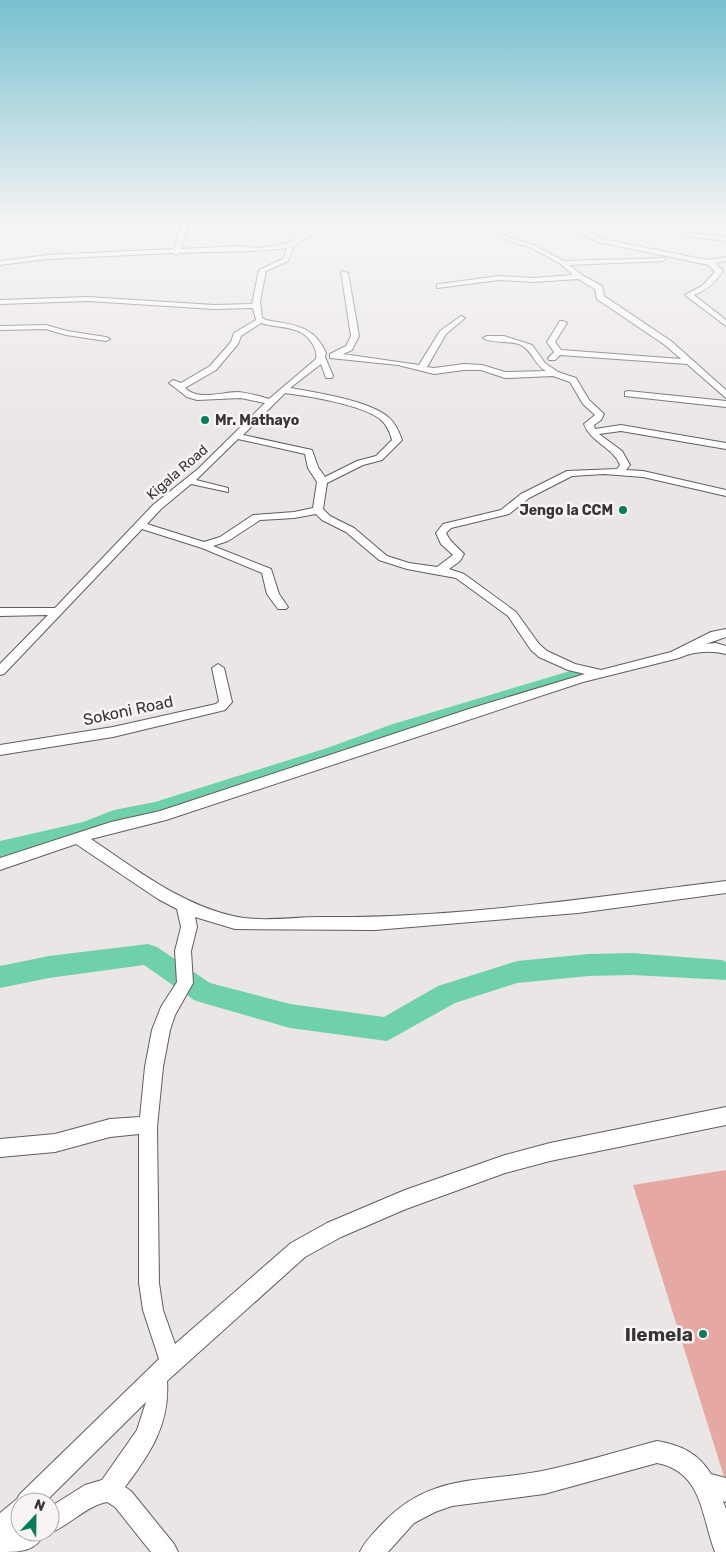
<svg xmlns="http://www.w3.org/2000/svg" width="726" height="1552" font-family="Rubik,sans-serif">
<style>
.green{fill:#e5a8a3}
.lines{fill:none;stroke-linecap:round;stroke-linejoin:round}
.river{fill:#6fd1aa;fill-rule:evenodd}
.street-casing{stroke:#615d5c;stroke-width:2}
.street{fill:#fff;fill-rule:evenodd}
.poi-dot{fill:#067e5c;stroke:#f8f4f3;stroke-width:2}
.labels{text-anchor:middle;stroke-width:5;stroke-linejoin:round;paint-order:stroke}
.far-poi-label{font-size:14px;font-weight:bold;fill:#373535;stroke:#f8f4f3;text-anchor:start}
.far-street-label{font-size:14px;fill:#373535;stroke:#f8f4f3}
.street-label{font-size:16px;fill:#373535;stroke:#f8f4f3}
.near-poi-label{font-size:19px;font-weight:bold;fill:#373535;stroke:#f8f4f3;text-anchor:end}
</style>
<rect width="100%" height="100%" fill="#ebe6e6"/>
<!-- green -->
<path class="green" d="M 726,1170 L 726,1483 L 633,1185 Z"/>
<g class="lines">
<!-- river -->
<g class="river">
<path d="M 580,668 L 587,670 L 590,674 L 587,678 L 407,734 L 341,758 L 156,818 L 118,826 L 87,837 L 0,859 L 0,841 L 83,822 L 114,810 L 155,802 L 327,748 L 393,724 Z"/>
<path d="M 148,944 L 157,947 L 210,983 L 290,1004 L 384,1017 L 438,986 L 517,961 L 589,954 L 632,953 L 722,960 L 726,962 L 726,980 L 632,975 L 589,976 L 517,983 L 455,1003 L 387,1041 L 290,1028 L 203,1003 L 194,1000 L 144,965 L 49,978 L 0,988 L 0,966 L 49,956 Z"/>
</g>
<defs>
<g id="street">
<path d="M 182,223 L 188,223 L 181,249 L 240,246 L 259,248 L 289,243 L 318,225 L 358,226 L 371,223 L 359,230 L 320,229 L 294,246 L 288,261 L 266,271 L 260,301 L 262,318 L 266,320 C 293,325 314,325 326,353 L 325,357 L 333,376 L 332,378 L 326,378 L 321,364 L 290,388 C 314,392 370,401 388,417 C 395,423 399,431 402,440 L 382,460 L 363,465 L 327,483 L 323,509 L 330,516 L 354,528 L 387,556 L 409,563 L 437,567 L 453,555 L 441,544 L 436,533 L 443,524 L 501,510 L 521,494 L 567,471 L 617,469 L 620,465 C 613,447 591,443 584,424 L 595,415 L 583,404 L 570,382 L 553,376 L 505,378 L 481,370 L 464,370 L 434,374 L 398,365 L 330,358 L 330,354 L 346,346 L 351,336 L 341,271 L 348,273 L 359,336 L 352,350 L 343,354 L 419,365 L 440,331 L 461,316 L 465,318 L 446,334 L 427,367 L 434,368 L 464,364 L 482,365 L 505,372 L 546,371 C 534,365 533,351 521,345 C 510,340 492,344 483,338 L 487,336 L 504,336 L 532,345 L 545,363 L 558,372 L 576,378 L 589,400 L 604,414 L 601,420 L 594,425 L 595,429 L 621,425 L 726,443 L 726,449 L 621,431 L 599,434 L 622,451 L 630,465 L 626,470 L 643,471 L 726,490 L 726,496 L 643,477 L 604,474 L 572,476 L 529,498 L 509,514 L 451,528 L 446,533 L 450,540 L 464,554 L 460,561 L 449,569 L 464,574 L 516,612 L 539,644 L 547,651 L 575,664 L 601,670 L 671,652 L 711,632 L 726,629 L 726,637 L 706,644 L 716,643 L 726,646 L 726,654 C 710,650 694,651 679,658 L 583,682 L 166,820 L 91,839 C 136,869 180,904 233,916 C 263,923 297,916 327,917 C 461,918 594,897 726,881 L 726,893 L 578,913 L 375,930 L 235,929 L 195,917 L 197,927 L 191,951 L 193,983 L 175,1015 L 170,1030 L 163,1067 L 157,1127 L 159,1283 L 163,1310 L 175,1344 L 291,1243 L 327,1223 L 405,1190 L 505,1155 L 550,1143 L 726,1107 L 726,1125 L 550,1161 L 505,1173 L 406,1209 L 341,1237 L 305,1257 L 167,1381 C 170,1424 150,1454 125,1487 L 131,1491 L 174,1544 L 178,1552 L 151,1552 L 115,1507 L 107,1502 C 86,1506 70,1525 50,1533 L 48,1532 L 50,1532 L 50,1507 L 85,1485 L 102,1480 L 137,1430 L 146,1402 L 45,1502 L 20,1502 L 20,1532 L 45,1532 C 37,1552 19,1552 0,1552 L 0,1513 L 17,1499 L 20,1494 L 159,1359 L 143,1310 L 139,1283 L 139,1134 L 110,1137 L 55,1152 L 0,1157 L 0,1139 L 55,1134 L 110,1119 L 140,1117 L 145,1067 L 152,1030 L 161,1007 L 177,982 L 175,951 L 181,927 L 177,909 L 158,899 L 76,844 L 0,870 L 0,858 L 111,822 L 160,811 L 472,708 L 585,674 L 568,670 L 539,657 L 531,650 L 508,616 L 456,578 L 407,569 L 379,560 L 346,532 L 322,520 L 316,514 L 294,518 L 260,520 L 228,541 L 213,546 L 271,569 L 279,594 L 288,607 L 286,609 L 278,609 L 267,594 L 262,573 L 202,548 L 142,529 L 4,674 L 0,675 L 0,664 L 48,615 L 0,616 L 0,608 L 55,608 L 153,505 L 198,469 L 265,403 L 241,398 L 197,400 L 187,397 L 169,383 L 173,380 L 181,383 L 210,366 L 231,342 L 234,333 L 256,320 L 253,308 L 214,309 L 88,301 L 0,304 L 0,300 L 88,297 L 214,305 L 252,304 L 259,270 L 283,259 L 287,248 C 252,253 215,251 179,253 L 176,255 L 173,253 L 47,259 L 0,265 L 0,261 L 47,255 L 174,249 ZM 261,323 C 273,327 286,326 298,331 C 307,334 319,349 316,359 L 269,399 C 259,396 249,393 238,392 C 222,392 198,401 185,388 L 216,370 L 238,344 L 241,336 ZM 285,393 C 309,396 362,405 380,419 C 387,425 390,432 392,440 L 376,456 L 357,461 L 325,477 L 318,467 L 312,450 L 243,435 ZM 238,439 L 305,454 L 308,468 L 317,482 L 313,508 L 294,512 L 253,515 L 220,537 L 204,542 L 147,524 L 161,509 L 191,484 L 228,492 L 228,488 L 196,480 Z"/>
<path d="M 482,223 L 490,223 L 510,238 L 534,245 L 564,261 L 665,258 L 663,261 L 569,265 L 582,275 L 602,286 L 604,296 L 671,341 L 726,390 L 726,398 L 687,364 L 560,355 L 555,360 L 549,360 L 548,358 L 554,352 L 547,342 L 560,321 L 563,321 L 567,323 L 555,342 L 561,350 L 681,359 L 665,345 L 597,299 L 595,289 L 578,279 L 534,282 L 499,280 L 437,288 L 437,284 L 440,284 L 499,276 L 534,278 L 573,275 L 561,264 L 530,247 L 506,240 Z"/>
<path d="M 530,223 L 576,226 L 602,239 L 707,260 L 726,257 L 726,261 L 715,263 L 723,271 C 715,283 707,290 694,295 L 726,320 L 726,326 L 685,295 L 702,286 L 715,272 L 709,265 L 598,242 L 574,230 Z"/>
<path d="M 688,233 L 726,237 L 726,241 L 686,236 Z"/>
<path d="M 46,325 L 67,331 L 106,337 L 110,339 L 106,341 L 66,335 L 46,329 L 0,330 L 0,326 Z"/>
<path d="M 628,391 L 726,401 L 726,407 L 625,396 L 625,392 Z"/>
<path d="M 218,664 L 224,668 L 232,702 L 225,710 L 113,737 L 0,755 L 0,745 L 113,727 L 216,704 L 219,701 L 212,668 Z"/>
<path d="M 657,1441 C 681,1445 698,1453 711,1474 L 726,1478 L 726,1502 L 723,1501 L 726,1509 L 726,1552 L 715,1552 C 701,1516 703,1472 657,1463 L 544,1494 L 452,1506 L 435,1512 L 414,1523 L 388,1552 L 360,1552 C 365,1541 373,1534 381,1525 C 429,1473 478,1483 542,1471 C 581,1463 619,1451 657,1441 Z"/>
</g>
</defs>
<!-- street casing -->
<use href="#street" class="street-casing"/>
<!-- street -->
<use href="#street" class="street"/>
</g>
<!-- sky -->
<linearGradient id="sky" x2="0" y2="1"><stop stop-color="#77c0cf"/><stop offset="0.51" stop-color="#f6f4f4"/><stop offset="1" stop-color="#f6f4f4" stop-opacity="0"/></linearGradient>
<rect width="726" height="441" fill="url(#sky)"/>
<!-- markers -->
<g class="poi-dot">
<circle cx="205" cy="420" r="5"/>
<circle cx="623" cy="510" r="5"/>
<circle cx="703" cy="1334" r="5"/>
</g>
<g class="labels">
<!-- far-poi labels -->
<g class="far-poi-label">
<text x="215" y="425">Mr. Mathayo</text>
<text x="613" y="515" text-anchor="end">Jengo la CCM</text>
</g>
<!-- far-street labels -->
<g class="far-street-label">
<text transform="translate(177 472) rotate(-41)" y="5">Kigala Road</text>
</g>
<!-- street labels -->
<g class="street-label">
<text transform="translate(128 710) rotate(-12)" y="6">Sokoni Road</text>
</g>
<!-- near-poi labels -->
<g class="near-poi-label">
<text x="693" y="1341">Ilemela</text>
</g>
</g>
<!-- north arrow -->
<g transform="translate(35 1517) rotate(22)"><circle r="24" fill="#f8f4f3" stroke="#aba8a7"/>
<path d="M0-4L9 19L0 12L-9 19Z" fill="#067e5c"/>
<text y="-8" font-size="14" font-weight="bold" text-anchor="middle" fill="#373535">N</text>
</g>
</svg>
